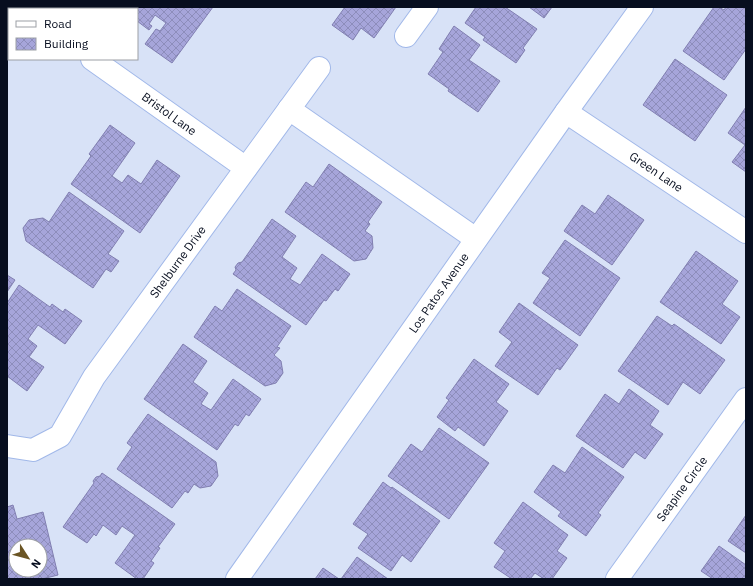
<svg xmlns="http://www.w3.org/2000/svg" width="753" height="586" font-family="'IBM Plex Sans',sans-serif">
<style>
.building{fill:url(#building-cross-hatch);stroke:#817fb1;fill-rule:evenodd}
.lines{fill:none;stroke-linecap:round;stroke-linejoin:round}
.minor-casing{stroke:#a1b8e9;stroke-width:24}
.minor{stroke:#fff;stroke-width:22}
.labels{text-anchor:middle;stroke-width:3.5;stroke-linejoin:round;paint-order:stroke}
.street-label{font-size:12px;fill:#070e1f;stroke:#fff}
</style>
<defs>
<pattern id="building-cross-hatch" width="8" height="8" patternUnits="userSpaceOnUse"><rect width="8" height="8" fill="#a6a5da"/><path d="M0 0l8 8M0 8l8-8" fill="none" stroke="#8d8dbb"/></pattern>
</defs>
<rect width="100%" height="100%" fill="#d8e2f7"/>
<!-- building -->
<g class="building">
<path d="M 129,7 L 213,7 L 172,63 L 145,44 L 156,29 L 160,31 L 166,23 L 155,15 L 149,24 L 152,26 L 149,30 L 137,21 L 137,9 L 128,9 Z"/>
<path d="M 345,7 L 396,7 L 374,38 L 361,28 L 353,40 L 332,25 Z"/>
<path d="M 476,7 L 505,7 L 537,29 L 523,48 L 525,50 L 516,63 L 483,40 L 485,37 L 465,23 Z"/>
<path d="M 529,7 L 552,7 L 544,18 Z"/>
<path d="M 714,7 L 719,7 L 724,10 L 726,7 L 746,7 L 746,49 L 724,80 L 683,51 Z"/>
<path d="M 454,26 L 480,45 L 469,60 L 500,81 L 478,112 L 448,91 L 449,89 L 428,74 L 443,52 L 439,49 Z"/>
<path d="M 675,59 L 727,95 L 695,141 L 643,105 Z"/>
<path d="M 746,107 L 746,172 L 732,162 L 745,145 L 728,133 Z"/>
<path d="M 110,125 L 135,143 L 112,176 L 122,183 L 128,175 L 141,184 L 157,160 L 180,176 L 140,233 L 71,184 L 91,156 L 89,154 Z"/>
<path d="M 329,164 L 382,202 L 368,222 L 370,224 L 365,231 L 372,236 L 373,248 L 366,259 L 354,261 L 285,212 L 306,182 L 313,187 Z"/>
<path d="M 69,192 L 124,231 L 108,254 L 119,261 L 111,272 L 106,269 L 93,288 L 26,241 L 23,228 L 29,220 L 43,218 L 49,222 Z"/>
<path d="M 608,195 L 644,220 L 612,265 L 564,231 L 582,205 L 595,214 Z"/>
<path d="M 272,219 L 296,236 L 282,257 L 297,268 L 290,279 L 300,285 L 322,254 L 350,274 L 338,291 L 335,289 L 326,301 L 324,300 L 306,325 L 233,274 L 236,270 L 235,267 L 238,263 L 242,262 Z"/>
<path d="M 565,240 L 620,278 L 580,336 L 533,303 L 550,278 L 542,273 Z"/>
<path d="M 696,251 L 738,281 L 722,304 L 740,317 L 721,344 L 660,302 Z"/>
<path d="M 7,275 L 15,280 L 7,292 Z"/>
<path d="M 19,285 L 50,307 L 52,304 L 63,312 L 65,309 L 82,321 L 65,344 L 38,325 L 28,339 L 37,346 L 29,357 L 44,367 L 27,391 L 7,376 L 7,303 Z"/>
<path d="M 237,289 L 291,326 L 277,347 L 280,348 L 274,355 L 281,361 L 283,373 L 276,383 L 265,386 L 194,337 L 215,306 L 222,311 Z"/>
<path d="M 519,303 L 578,345 L 560,370 L 557,368 L 538,395 L 495,366 L 512,342 L 499,332 Z"/>
<path d="M 657,316 L 672,326 L 674,324 L 725,360 L 700,394 L 683,382 L 668,405 L 618,371 Z"/>
<path d="M 183,344 L 207,361 L 193,382 L 208,393 L 201,404 L 211,410 L 233,379 L 261,399 L 249,416 L 246,414 L 238,426 L 235,424 L 217,450 L 144,399 Z"/>
<path d="M 474,359 L 509,384 L 496,402 L 508,411 L 484,446 L 458,427 L 455,431 L 437,417 L 449,400 L 446,398 Z"/>
<path d="M 629,389 L 659,411 L 650,425 L 663,434 L 645,459 L 635,452 L 623,468 L 576,436 L 605,394 L 619,404 Z"/>
<path d="M 148,414 L 216,462 L 218,476 L 211,486 L 200,488 L 194,484 L 188,493 L 185,491 L 172,508 L 117,469 L 132,447 L 127,443 Z"/>
<path d="M 439,428 L 489,463 L 449,519 L 388,476 L 411,444 L 422,452 Z"/>
<path d="M 582,447 L 624,477 L 598,513 L 601,515 L 586,536 L 558,516 L 561,512 L 534,492 L 553,465 L 565,473 Z"/>
<path d="M 102,473 L 175,524 L 158,547 L 160,548 L 151,561 L 154,563 L 143,579 L 137,579 L 115,563 L 135,535 L 122,526 L 116,535 L 103,525 L 96,536 L 94,534 L 87,543 L 63,527 L 94,483 L 93,481 L 96,477 L 100,476 Z"/>
<path d="M 383,482 L 391,488 L 392,487 L 440,521 L 411,562 L 402,555 L 391,571 L 358,548 L 368,534 L 353,524 Z"/>
<path d="M 523,502 L 568,535 L 557,551 L 567,558 L 552,579 L 544,579 L 535,573 L 530,579 L 512,579 L 494,567 L 505,551 L 494,543 Z"/>
<path d="M 13,505 L 17,519 L 43,512 L 58,575 L 42,579 L 7,579 L 7,507 ZM 16,546 L 40,546 L 40,570 L 16,570 Z"/>
<path d="M 746,515 L 746,553 L 728,541 Z"/>
<path d="M 719,546 L 746,565 L 746,579 L 713,579 L 701,571 Z"/>
<path d="M 357,557 L 388,579 L 341,579 Z"/>
<path d="M 323,568 L 339,579 L 315,579 Z"/>
</g>
<g class="lines">
<defs>
<g id="minor">
<path d="M 21,7 L 23,9"/>
<path d="M 406,36 L 427,7"/>
<path d="M 92,59 L 246,168"/>
<path d="M 289,109 L 476,239"/>
<path d="M 566,112 L 746,232"/>
<path d="M 7,446 L 33,450 L 60,436 L 94,377 L 319,68"/>
<path d="M 237,579 L 566,112 L 642,7"/>
<path d="M 617,579 L 746,399"/>
</g>
</defs>
<!-- minor casing -->
<use href="#minor" class="minor-casing"/>
<!-- minor -->
<use href="#minor" class="minor"/>
</g>
<g class="labels">
<!-- street labels -->
<g class="street-label">
<text transform="translate(169 114) rotate(36)" y="4">Bristol Lane</text>
<text transform="translate(656 172) rotate(34)" y="4">Green Lane</text>
<text transform="translate(178 262) rotate(-54)" y="4">Shelburne Drive</text>
<text transform="translate(439 293) rotate(-55)" y="4">Los Patos Avenue</text>
<text transform="translate(682 489) rotate(-54)" y="4">Seapine Circle</text>
</g>
</g>
<!-- border -->
<rect width="753" height="586" fill="none" stroke="#070e1f" stroke-width="16"/>
<!-- legend -->
<rect x="8" y="8" width="130" height="52" fill="#ffffff" stroke="#9c9fa5"/>
<rect x="16" y="21" width="20" height="6" fill="#ffffff" stroke="#9c9fa5"/>
<text x="44" y="28" font-size="12" fill="#070e1f">Road</text>
<rect x="16" y="38" width="20" height="12" fill="url(#building-cross-hatch)" stroke="#9c9fa5"/>
<text x="44" y="48" font-size="12" fill="#070e1f">Building</text>
<!-- north arrow -->
<g transform="translate(28 558) rotate(126)"><circle r="19" fill="#ffffff" stroke="#9c9fa5"/>
<path d="M0-3L7 15L0 10L-7 15Z" fill="#6b5524"/>
<text y="-6" font-size="11" font-weight="bold" text-anchor="middle" fill="#070e1f">N</text>
</g>
</svg>
